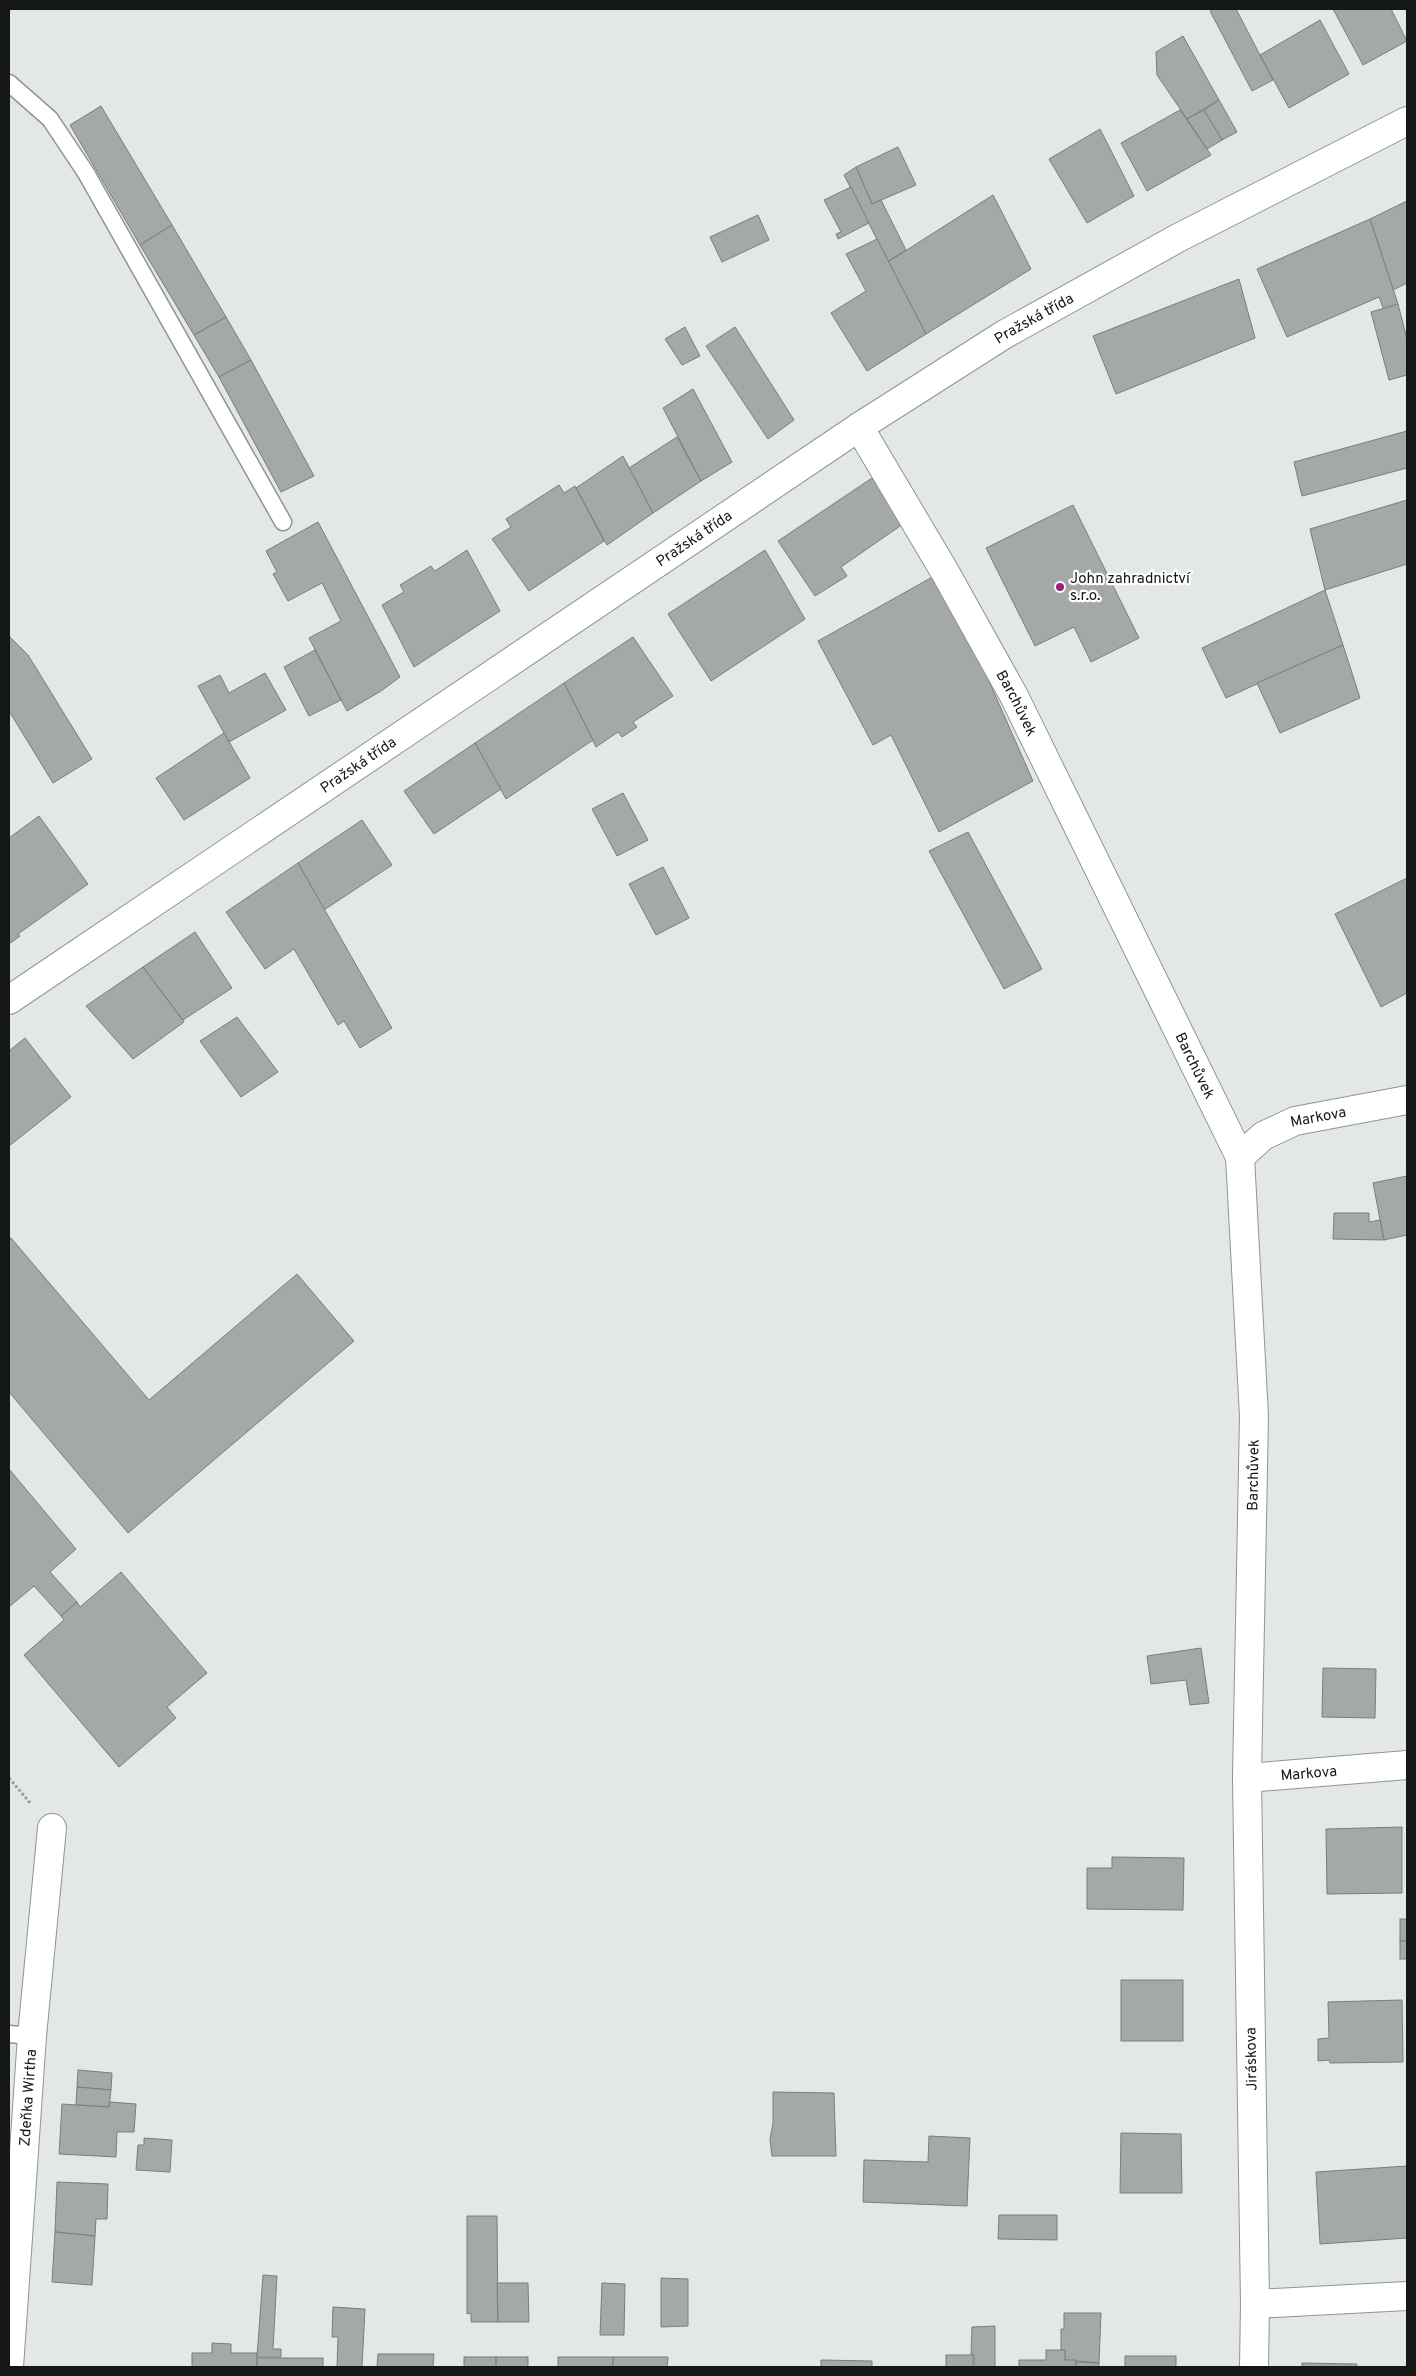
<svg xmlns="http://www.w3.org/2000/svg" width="1416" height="2376" font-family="Overpass,sans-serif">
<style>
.building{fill:#a5a9a5;stroke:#7a7e7b}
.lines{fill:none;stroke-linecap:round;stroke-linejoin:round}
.service-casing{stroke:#909591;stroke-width:19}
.minor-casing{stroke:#909591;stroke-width:30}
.tertiary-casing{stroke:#909591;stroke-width:30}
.path{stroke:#979b97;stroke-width:3;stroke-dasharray:2.5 2.5;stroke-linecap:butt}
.service{stroke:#fff;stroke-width:16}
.minor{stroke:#fff;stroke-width:28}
.tertiary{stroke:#fff;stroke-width:28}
.poi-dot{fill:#97227e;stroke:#fff;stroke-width:2}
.labels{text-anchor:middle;stroke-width:4.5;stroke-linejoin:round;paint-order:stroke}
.street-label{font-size:15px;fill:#151715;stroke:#fff}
.poi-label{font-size:15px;fill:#151715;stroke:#fff;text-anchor:start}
</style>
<rect width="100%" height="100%" fill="#e3e8e4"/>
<!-- building -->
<g class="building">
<path d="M 1214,9 L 1236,9 L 1273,80 L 1252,91 L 1210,11 Z"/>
<path d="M 1333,9 L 1391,9 L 1407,41 L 1363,65 Z"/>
<path d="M 1320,20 L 1349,74 L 1289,108 L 1260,55 Z"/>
<path d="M 1183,36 L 1219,100 L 1187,119 L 1157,75 L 1156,52 Z"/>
<path d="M 1219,100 L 1237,132 L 1222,140 L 1204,110 Z"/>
<path d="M 101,106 L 172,225 L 140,245 L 70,125 Z"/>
<path d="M 1180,110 L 1211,155 L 1147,191 L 1121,143 Z"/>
<path d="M 1204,110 L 1222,140 L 1207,149 L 1187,119 Z"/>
<path d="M 1100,129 L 1134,196 L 1087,223 L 1049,159 Z"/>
<path d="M 898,147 L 916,185 L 872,204 L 856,167 Z"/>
<path d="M 856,167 L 872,204 L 881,200 L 906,250 L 888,261 L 844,175 Z"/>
<path d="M 851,187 L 869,223 L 838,239 L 836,234 L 841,232 L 824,200 Z"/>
<path d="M 993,195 L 1031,269 L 926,334 L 888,262 Z"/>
<path d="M 1407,201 L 1407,283 L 1393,290 L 1370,219 Z"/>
<path d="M 758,215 L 769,240 L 722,262 L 710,237 Z"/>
<path d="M 1370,219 L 1398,304 L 1384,310 L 1379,297 L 1287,337 L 1257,269 Z"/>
<path d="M 172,225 L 226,317 L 194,335 L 140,245 Z"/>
<path d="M 877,239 L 926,334 L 867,371 L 831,313 L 866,291 L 846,254 Z"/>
<path d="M 1239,279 L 1255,338 L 1116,394 L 1093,336 Z"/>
<path d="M 1398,304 L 1407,339 L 1407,375 L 1389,380 L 1371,312 Z"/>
<path d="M 226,317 L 251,360 L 219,377 L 194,335 Z"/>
<path d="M 685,327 L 700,356 L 682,365 L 665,339 Z"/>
<path d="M 735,327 L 794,420 L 768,439 L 706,346 Z"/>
<path d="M 251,360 L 314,476 L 281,492 L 219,377 Z"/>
<path d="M 693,389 L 732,462 L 701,481 L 663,408 Z"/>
<path d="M 1407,431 L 1407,468 L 1302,496 L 1294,462 Z"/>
<path d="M 677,437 L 701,481 L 653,513 L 629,468 Z"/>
<path d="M 623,456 L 653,513 L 607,545 L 576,488 Z"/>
<path d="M 872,478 L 903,524 L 841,567 L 847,576 L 815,596 L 778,541 Z"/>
<path d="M 559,485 L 564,493 L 575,486 L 604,541 L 529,591 L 492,539 L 511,527 L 506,519 Z"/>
<path d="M 1407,500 L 1407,564 L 1325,590 L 1310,529 Z"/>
<path d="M 1073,505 L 1139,638 L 1091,662 L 1074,627 L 1035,646 L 986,548 Z"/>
<path d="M 318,522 L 400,677 L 381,691 L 347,711 L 309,638 L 341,621 L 322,583 L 288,601 L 273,574 L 277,572 L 266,551 Z"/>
<path d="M 467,550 L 500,611 L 414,667 L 382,605 L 404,592 L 400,585 L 431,566 L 435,571 Z"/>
<path d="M 765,550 L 805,619 L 711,681 L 668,614 Z"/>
<path d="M 936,575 L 958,611 L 1033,781 L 939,832 L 891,735 L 873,745 L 818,641 Z"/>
<path d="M 1325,590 L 1343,645 L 1226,698 L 1202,648 Z"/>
<path d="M 9,636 L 28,655 L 92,759 L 53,783 L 9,711 Z"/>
<path d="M 633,637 L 673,696 L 633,722 L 637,727 L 622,737 L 618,732 L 596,747 L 564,683 Z"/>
<path d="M 1343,645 L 1360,698 L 1280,733 L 1257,683 Z"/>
<path d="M 315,650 L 341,700 L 309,716 L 284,667 Z"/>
<path d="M 265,673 L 286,710 L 229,742 L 198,686 L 220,675 L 229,693 Z"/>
<path d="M 564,683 L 593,740 L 506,799 L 475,743 Z"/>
<path d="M 224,733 L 250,778 L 184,820 L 156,778 Z"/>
<path d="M 475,743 L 501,789 L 434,834 L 404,791 Z"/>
<path d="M 623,793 L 648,840 L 617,856 L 592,809 Z"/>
<path d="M 39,816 L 88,884 L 18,934 L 20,936 L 9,944 L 9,838 Z"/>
<path d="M 362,820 L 392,865 L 324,910 L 298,863 Z"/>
<path d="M 968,832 L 1042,969 L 1004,989 L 929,851 Z"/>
<path d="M 298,863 L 392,1028 L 360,1048 L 344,1021 L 338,1025 L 294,949 L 265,969 L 226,912 Z"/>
<path d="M 663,867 L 689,918 L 656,935 L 629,884 Z"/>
<path d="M 1407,878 L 1407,993 L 1381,1007 L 1335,914 Z"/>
<path d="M 195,932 L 232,988 L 183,1020 L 143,967 Z"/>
<path d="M 143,967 L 184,1022 L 133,1059 L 86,1006 Z"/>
<path d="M 237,1017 L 278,1072 L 241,1097 L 200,1041 Z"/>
<path d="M 25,1038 L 71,1097 L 9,1146 L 9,1051 Z"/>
<path d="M 1407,1176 L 1407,1235 L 1384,1240 L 1373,1183 Z"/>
<path d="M 1334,1213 L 1369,1213 L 1369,1222 L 1380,1220 L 1384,1240 L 1333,1239 Z"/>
<path d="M 11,1238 L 149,1400 L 297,1274 L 354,1341 L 128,1533 L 9,1392 L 9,1240 Z"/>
<path d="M 9,1469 L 76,1549 L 50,1572 L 77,1602 L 61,1616 L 34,1586 L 9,1607 Z"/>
<path d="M 121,1572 L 207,1673 L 167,1707 L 176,1718 L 119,1767 L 24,1655 L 64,1620 L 61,1616 L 77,1602 L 80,1607 Z"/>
<path d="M 1201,1648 L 1209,1703 L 1190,1705 L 1186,1680 L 1151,1684 L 1147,1656 Z"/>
<path d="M 1323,1668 L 1376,1669 L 1375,1718 L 1322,1717 Z"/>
<path d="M 1402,1827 L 1402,1893 L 1327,1894 L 1326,1829 Z"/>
<path d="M 1112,1857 L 1184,1858 L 1183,1910 L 1087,1909 L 1087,1868 L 1112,1868 Z"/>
<rect x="1400" y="1919" width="7" height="22"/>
<rect x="1400" y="1941" width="7" height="18"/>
<rect x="1121" y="1980" width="62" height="61"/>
<path d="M 1402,2000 L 1403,2062 L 1330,2063 L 1329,2060 L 1318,2061 L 1318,2039 L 1329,2038 L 1328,2002 Z"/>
<path d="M 78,2070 L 112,2073 L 111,2090 L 77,2087 Z"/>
<path d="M 77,2087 L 111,2090 L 109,2107 L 76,2105 Z"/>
<path d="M 773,2092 L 834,2093 L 836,2156 L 772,2156 L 770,2139 L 773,2123 Z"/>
<path d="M 110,2102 L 136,2104 L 134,2132 L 117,2132 L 116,2157 L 59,2154 L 62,2104 L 109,2107 Z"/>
<path d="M 1121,2133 L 1181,2134 L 1182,2193 L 1120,2193 Z"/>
<path d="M 929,2136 L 970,2138 L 967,2206 L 863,2202 L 864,2160 L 928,2162 Z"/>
<path d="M 144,2138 L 172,2140 L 170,2172 L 136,2170 L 138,2145 L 144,2145 Z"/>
<path d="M 1407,2166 L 1407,2238 L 1320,2244 L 1316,2172 Z"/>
<path d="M 57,2182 L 108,2184 L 107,2219 L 96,2219 L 95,2236 L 55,2232 Z"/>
<path d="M 999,2215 L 1057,2215 L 1057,2240 L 998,2239 Z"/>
<path d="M 467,2216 L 497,2216 L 498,2322 L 471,2322 L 471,2313 L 467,2314 Z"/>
<path d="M 55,2232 L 95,2236 L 92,2285 L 52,2282 Z"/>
<path d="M 263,2275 L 277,2276 L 273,2349 L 281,2349 L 281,2357 L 257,2357 Z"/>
<path d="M 661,2278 L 688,2279 L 688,2326 L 661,2327 Z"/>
<path d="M 497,2283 L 528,2283 L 529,2322 L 498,2322 Z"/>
<path d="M 602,2283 L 625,2284 L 624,2335 L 600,2335 Z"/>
<path d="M 333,2307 L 365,2309 L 362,2367 L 337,2367 L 338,2337 L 332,2337 Z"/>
<path d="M 1064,2313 L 1101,2313 L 1099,2363 L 1065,2360 L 1065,2350 L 1061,2350 L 1061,2329 L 1064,2329 Z"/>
<path d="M 995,2326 L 995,2367 L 974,2367 L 974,2355 L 971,2355 L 972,2327 Z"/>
<path d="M 212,2343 L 231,2344 L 231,2353 L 257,2353 L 257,2367 L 192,2367 L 192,2353 L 212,2353 Z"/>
<path d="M 1046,2350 L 1065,2350 L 1065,2360 L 1076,2360 L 1076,2367 L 1019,2367 L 1019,2360 L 1046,2360 Z"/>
<path d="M 378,2354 L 434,2354 L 433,2367 L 377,2367 Z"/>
<rect x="946" y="2355" width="27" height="12"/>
<rect x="1125" y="2356" width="51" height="11"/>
<rect x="464" y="2357" width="32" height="10"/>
<rect x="496" y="2357" width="32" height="10"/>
<rect x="558" y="2357" width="55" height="10"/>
<path d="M 613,2357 L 668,2357 L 667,2367 L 613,2367 Z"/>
<rect x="257" y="2358" width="66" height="9"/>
<path d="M 821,2360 L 872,2361 L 872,2367 L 821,2367 Z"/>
<path d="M 1076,2362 L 1099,2363 L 1099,2367 L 1076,2367 Z"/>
<path d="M 1302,2363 L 1357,2364 L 1357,2367 L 1302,2367 Z"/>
</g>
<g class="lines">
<defs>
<g id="service">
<path d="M 9,83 L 50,119 L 86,173 L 283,522"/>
<path d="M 9,2034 L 32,2036"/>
</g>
<g id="minor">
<path id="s1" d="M 859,427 L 945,572 L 1014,696 L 1240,1157 L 1254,1416 L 1247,1778"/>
<path id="s2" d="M 1240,1157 L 1263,1136 L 1295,1121 L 1407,1100"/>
<path d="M 1255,2304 L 1407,2296"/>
<path id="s3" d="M 9,2367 L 32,2036 L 52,1828"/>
<path id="s4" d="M 1254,2367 L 1255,2304 L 1247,1778 L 1407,1765"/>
</g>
<g id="tertiary">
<path id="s5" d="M 9,1000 L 859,427 L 1005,334 L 1178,238 L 1407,121"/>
</g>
</defs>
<!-- service casing -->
<use href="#service" class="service-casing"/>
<!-- minor casing -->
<use href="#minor" class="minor-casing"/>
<!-- tertiary casing -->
<use href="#tertiary" class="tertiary-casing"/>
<!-- path -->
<path class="path" d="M 9,1778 L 31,1804"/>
<!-- service -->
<use href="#service" class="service"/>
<!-- minor -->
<use href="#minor" class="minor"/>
<!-- tertiary -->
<use href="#tertiary" class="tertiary"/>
</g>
<!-- markers -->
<circle class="poi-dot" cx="1060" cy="587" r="5"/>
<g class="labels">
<!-- street labels -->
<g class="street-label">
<text dy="5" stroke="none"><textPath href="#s5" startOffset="1231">Pražská třída</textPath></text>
<text dy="5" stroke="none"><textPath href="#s5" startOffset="826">Pražská třída</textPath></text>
<text dy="5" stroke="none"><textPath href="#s1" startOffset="318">Barchůvek</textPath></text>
<text dy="5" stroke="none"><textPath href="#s5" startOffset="421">Pražská třída</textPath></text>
<text dy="5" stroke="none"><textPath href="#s1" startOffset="722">Barchůvek</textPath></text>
<text dy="5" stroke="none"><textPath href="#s2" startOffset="90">Markova</textPath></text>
<text transform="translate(1253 1475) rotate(-89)" y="5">Barchůvek</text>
<text dy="5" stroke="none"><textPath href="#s4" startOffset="651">Markova</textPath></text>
<text transform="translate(1251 2059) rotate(-91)" y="5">Jiráskova</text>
<text dy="5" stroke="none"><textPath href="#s3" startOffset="270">Zdeňka Wirtha</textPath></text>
</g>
<!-- poi labels -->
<g class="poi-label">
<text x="1070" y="583">John zahradnictví<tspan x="1070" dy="17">s.r.o.</tspan></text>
</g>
</g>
<!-- border -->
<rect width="1416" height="2376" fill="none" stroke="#151715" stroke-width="20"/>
</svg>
